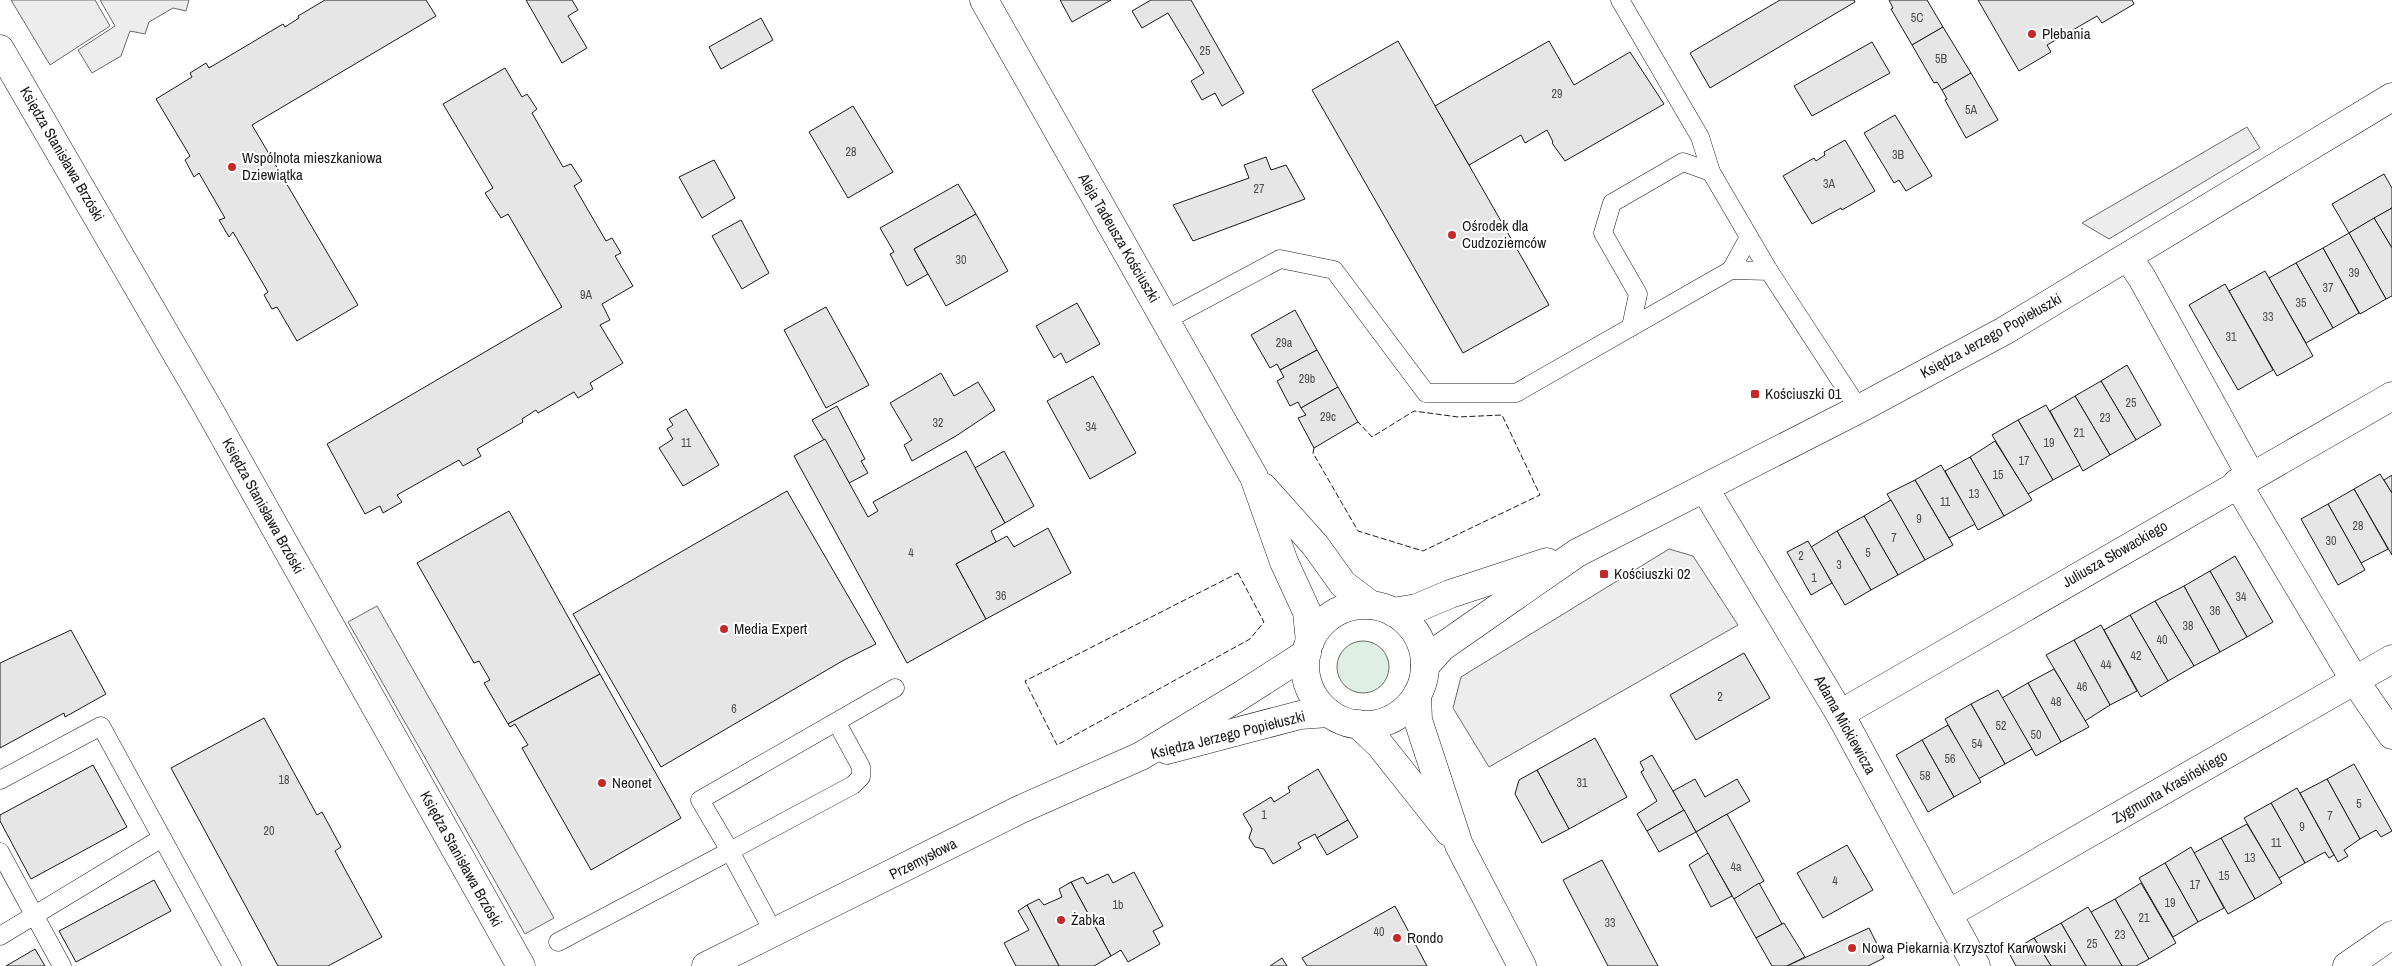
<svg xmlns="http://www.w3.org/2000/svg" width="2392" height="966" font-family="'Archivo Narrow',sans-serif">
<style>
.green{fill:#e0efe3;stroke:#6a6a6a}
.parking{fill:#ededed;stroke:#6a6a6a}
.building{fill:#e6e6e6;stroke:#1a1a1a}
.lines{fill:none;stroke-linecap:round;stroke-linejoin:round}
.service-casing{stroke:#1a1a1a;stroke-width:19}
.minor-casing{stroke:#1a1a1a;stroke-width:29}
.tertiary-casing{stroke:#1a1a1a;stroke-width:29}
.service{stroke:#fff;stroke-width:18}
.minor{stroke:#fff;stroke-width:28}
.tertiary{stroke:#fff;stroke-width:28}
.fence{stroke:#1a1a1a;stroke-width:1;stroke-dasharray:6 2.5;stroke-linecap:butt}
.poi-dot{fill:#c62828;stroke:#fff;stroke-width:2}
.labels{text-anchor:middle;stroke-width:4;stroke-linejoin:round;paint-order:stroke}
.number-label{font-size:12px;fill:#4d4d4d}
.poi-label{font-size:15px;fill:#1a1a1a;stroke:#fff;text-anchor:start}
.street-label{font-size:15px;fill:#1a1a1a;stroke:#fff}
</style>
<rect width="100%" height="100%" fill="#fff"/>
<!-- green -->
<circle class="green" cx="1363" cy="667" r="26"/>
<!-- parking -->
<g class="parking">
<path d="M 11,0 L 95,0 L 110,26 L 50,65 Z"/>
<path d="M 100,0 L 189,0 L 186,11 L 173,8 L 149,22 L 145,34 L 130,31 L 121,56 L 92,73 L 78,50 L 115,26 Z"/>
<path d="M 2247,127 L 2260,148 L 2109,239 L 2082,223 Z"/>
<path d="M 1669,549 L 1693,556 L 1738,625 L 1489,767 L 1453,708 L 1461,677 Z"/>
<path d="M 377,606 L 554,918 L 525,934 L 348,622 Z"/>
</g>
<!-- building -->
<g class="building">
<path d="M 325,0 L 426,0 L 436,16 L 252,125 L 358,305 L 297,341 L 277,307 L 272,309 L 264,295 L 268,292 L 233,232 L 229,237 L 219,220 L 225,218 L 199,173 L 194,177 L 185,160 L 190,156 L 156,99 L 192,77 L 190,73 L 206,63 L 209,68 L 283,24 L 285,27 L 299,18 L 298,16 Z"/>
<path d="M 526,0 L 572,0 L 578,10 L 568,16 L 587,48 L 562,63 Z"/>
<path d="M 1060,0 L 1111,0 L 1072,22 Z"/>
<path d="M 1151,0 L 1191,0 L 1244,93 L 1222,106 L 1215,93 L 1202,100 L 1191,81 L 1204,73 L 1168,13 L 1142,28 L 1132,11 Z"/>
<path d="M 1780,0 L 1854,0 L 1855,2 L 1710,88 L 1690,53 Z"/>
<path d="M 1889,0 L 1927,0 L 1943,27 L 1912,45 L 1891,9 L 1893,8 Z"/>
<path d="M 1978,0 L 2132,0 L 2134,4 L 2102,23 L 2097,16 L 2047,45 L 2051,52 L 2019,71 Z"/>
<path d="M 761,18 L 773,40 L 721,69 L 709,47 Z"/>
<path d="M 1943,27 L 1971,73 L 1942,90 L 1937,82 L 1934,83 L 1912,45 Z"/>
<path d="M 1398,41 L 1549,305 L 1463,353 L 1312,90 Z"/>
<path d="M 1549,41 L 1574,85 L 1630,52 L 1664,104 L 1565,161 L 1552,143 L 1553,142 L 1547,130 L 1525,143 L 1521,135 L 1469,165 L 1435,106 Z"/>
<path d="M 1872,42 L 1890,73 L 1812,116 L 1794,86 Z"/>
<path d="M 505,68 L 522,97 L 527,94 L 537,109 L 532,113 L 563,167 L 571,164 L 582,181 L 574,186 L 606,241 L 612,238 L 621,253 L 615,256 L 633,286 L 602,304 L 610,320 L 600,325 L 623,363 L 590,383 L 593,389 L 578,398 L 574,392 L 538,413 L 536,410 L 522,419 L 523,422 L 477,449 L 481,456 L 463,466 L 459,460 L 397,495 L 402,502 L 383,513 L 380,506 L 365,514 L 327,444 L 562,307 L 508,214 L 501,218 L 485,193 L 493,188 L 443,104 Z"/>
<path d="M 1971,73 L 1998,120 L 1966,138 L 1945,100 L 1947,99 L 1942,90 Z"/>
<path d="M 853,106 L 893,172 L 848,198 L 809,132 Z"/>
<path d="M 1895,115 L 1932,176 L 1906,191 L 1899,180 L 1894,183 L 1864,133 Z"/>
<path d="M 1845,140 L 1875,191 L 1842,210 L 1841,208 L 1812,224 L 1783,176 L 1814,158 L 1816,161 L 1825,155 L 1824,152 Z"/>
<path d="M 1266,157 L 1271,170 L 1286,165 L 1305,199 L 1193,241 L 1173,205 L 1249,178 L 1244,165 Z"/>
<path d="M 714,160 L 735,198 L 702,218 L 679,177 Z"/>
<path d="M 2384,174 L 2392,188 L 2392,208 L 2349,233 L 2332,204 Z"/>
<path d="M 958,184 L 976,214 L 914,249 L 928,274 L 907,286 L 890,254 L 894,252 L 880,228 Z"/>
<path d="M 2392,208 L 2392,248 L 2374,218 Z"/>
<path d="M 976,214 L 1008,271 L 946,306 L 914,249 Z"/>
<path d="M 2374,218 L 2392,248 L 2392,296 L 2386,299 L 2349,233 Z"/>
<path d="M 741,220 L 769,273 L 742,289 L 712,236 Z"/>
<path d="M 2349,233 L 2386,299 L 2360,314 L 2323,248 Z"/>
<path d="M 2323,248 L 2359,313 L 2333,328 L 2296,263 Z"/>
<path d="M 2296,263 L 2333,328 L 2306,343 L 2269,278 Z"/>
<path d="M 2265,271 L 2313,356 L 2277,376 L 2229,291 Z"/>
<path d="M 2225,284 L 2273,370 L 2238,390 L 2189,305 Z"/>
<path d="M 1077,303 L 1100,344 L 1066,363 L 1061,353 L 1054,358 L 1036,326 Z"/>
<path d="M 826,307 L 869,385 L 826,408 L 784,330 Z"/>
<path d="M 1295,310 L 1317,350 L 1280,370 L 1277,364 L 1270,368 L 1251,335 Z"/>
<path d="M 1317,350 L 1338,387 L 1301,408 L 1298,402 L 1290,406 L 1277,381 L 1284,377 L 1280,370 Z"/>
<path d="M 2127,365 L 2161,425 L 2136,440 L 2101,381 Z"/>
<path d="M 941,373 L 954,396 L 978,382 L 995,410 L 956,436 L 912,461 L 904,445 L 912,440 L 890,403 Z"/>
<path d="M 1093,376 L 1136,453 L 1090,479 L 1047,401 Z"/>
<path d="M 2101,381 L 2136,440 L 2110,455 L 2075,396 Z"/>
<path d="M 1338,387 L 1358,422 L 1314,448 L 1298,418 L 1306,415 L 1301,408 Z"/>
<path d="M 2075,396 L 2110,455 L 2083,471 L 2050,411 Z"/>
<path d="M 2046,405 L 2080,465 L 2053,480 L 2018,420 Z"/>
<path d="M 837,406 L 865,459 L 861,461 L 868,473 L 849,483 L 812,420 Z"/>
<path d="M 686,409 L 719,465 L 683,486 L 659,448 L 673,439 L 667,429 L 673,425 L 669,419 Z"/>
<path d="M 2018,420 L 2053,480 L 2028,494 L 1992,435 Z"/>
<path d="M 825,439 L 868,517 L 878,511 L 873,502 L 966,451 L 1005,523 L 991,531 L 996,542 L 956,564 L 986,619 L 907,663 L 794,456 Z"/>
<path d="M 1995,441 L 2032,500 L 2004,516 L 1970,457 Z"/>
<path d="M 1004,451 L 1034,506 L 1005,523 L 975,468 Z"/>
<path d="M 1970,457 L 2004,516 L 1978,530 L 1945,471 Z"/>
<path d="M 1941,465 L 1975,524 L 1949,538 L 1915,480 Z"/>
<path d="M 2380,474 L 2392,493 L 2392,555 L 2354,489 Z"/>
<path d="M 2392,475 L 2392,493 L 2384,480 Z"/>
<path d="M 1915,480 L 1953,545 L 1925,560 L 1887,494 Z"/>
<path d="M 2354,489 L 2388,549 L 2361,563 L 2328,504 Z"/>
<path d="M 787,491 L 876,644 L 844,660 L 661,767 L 573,614 Z"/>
<path d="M 1891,500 L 1925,560 L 1898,575 L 1864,516 Z"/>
<path d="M 2328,504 L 2365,570 L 2338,585 L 2301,519 Z"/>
<path d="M 509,511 L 600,674 L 508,724 L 484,683 L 490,680 L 479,661 L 474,663 L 417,563 Z"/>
<path d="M 1864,516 L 1898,575 L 1871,590 L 1837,531 Z"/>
<path d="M 1048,528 L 1071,573 L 986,619 L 956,564 L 1007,536 L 1014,547 Z"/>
<path d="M 1837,531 L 1871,590 L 1845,605 L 1811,547 Z"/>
<path d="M 1808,541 L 1832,583 L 1811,595 L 1787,552 Z"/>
<path d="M 2235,556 L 2273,622 L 2247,637 L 2210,571 Z"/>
<path d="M 2210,571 L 2247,637 L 2220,652 L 2184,586 Z"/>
<path d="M 2184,586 L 2220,652 L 2194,666 L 2155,601 Z"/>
<path d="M 2155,601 L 2194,666 L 2168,681 L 2130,615 Z"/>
<path d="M 2130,615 L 2168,681 L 2141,697 L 2104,630 Z"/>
<path d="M 2101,625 L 2137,691 L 2110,705 L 2074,640 Z"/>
<path d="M 71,630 L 106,694 L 65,717 L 64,713 L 0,748 L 0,663 Z"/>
<path d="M 2074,640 L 2110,705 L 2085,721 L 2046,655 Z"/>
<path d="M 1744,653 L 1770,698 L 1696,740 L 1670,695 Z"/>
<path d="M 2054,669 L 2089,727 L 2061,742 L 2028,683 Z"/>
<path d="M 600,674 L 681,818 L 591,870 L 522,748 L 528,745 L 515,724 L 510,727 L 508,724 Z"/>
<path d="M 2028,683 L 2061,742 L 2036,756 L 2002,698 Z"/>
<path d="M 1998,690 L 2032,749 L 2005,764 L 1971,704 Z"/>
<path d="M 1971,704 L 2005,764 L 1978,779 L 1945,719 Z"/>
<path d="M 264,718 L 317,815 L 322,812 L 341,847 L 335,851 L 382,937 L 328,966 L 278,966 L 171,768 Z"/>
<path d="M 1948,725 L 1981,782 L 1954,797 L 1922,740 Z"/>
<path d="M 1595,738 L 1627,797 L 1569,829 L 1537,770 Z"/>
<path d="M 1922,740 L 1954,797 L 1928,812 L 1896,755 Z"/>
<path d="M 1652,755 L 1684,810 L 1647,831 L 1637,814 L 1657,801 L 1641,772 L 1644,770 L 1640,762 Z"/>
<path d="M 2354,764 L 2392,831 L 2381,837 L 2376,830 L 2360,839 L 2327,779 Z"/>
<path d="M 93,765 L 127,827 L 31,879 L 0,821 L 0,815 Z"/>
<path d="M 1318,769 L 1348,820 L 1317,838 L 1315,834 L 1298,843 L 1301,848 L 1273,864 L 1264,849 L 1255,847 L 1249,838 L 1252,829 L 1243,814 L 1271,797 L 1274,802 L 1290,792 L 1288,787 Z"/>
<path d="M 1537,770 L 1569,829 L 1542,843 L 1515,794 L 1519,780 Z"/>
<path d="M 1695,779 L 1705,797 L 1737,779 L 1750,801 L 1696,832 L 1673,791 Z"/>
<path d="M 2327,779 L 2360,839 L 2344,850 L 2348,856 L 2338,862 L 2300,793 Z"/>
<path d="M 2297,788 L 2334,855 L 2329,858 L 2325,852 L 2305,863 L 2271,803 Z"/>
<path d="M 2271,803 L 2305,863 L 2279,878 L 2244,818 Z"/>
<path d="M 1684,810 L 1696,832 L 1659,852 L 1647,831 Z"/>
<path d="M 1727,814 L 1764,881 L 1734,899 L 1696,832 Z"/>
<path d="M 1348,820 L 1358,837 L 1327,855 L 1317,838 Z"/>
<path d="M 2247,824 L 2282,883 L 2255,899 L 2221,838 Z"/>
<path d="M 2221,838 L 2255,899 L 2228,914 L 2194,853 Z"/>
<path d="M 1847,845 L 1873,890 L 1823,918 L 1797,873 Z"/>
<path d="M 2191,847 L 2224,908 L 2198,922 L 2165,863 Z"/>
<path d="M 1708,853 L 1732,896 L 1711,907 L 1689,865 Z"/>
<path d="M 1602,860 L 1658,966 L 1608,966 L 1563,880 Z"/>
<path d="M 2165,863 L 2198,922 L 2173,937 L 2139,878 Z"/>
<path d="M 1134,872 L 1163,926 L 1153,931 L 1160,944 L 1128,962 L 1121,950 L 1111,956 L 1071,882 L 1083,877 L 1087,884 L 1108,874 L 1113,883 Z"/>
<path d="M 154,880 L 171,911 L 76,962 L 59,931 Z"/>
<path d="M 1071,882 L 1111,956 L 1094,966 L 1059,966 L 1027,905 L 1039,899 L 1044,905 L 1062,897 L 1059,889 Z"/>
<path d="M 1759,883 L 1782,924 L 1756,938 L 1734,899 Z"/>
<path d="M 2141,883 L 2176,943 L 2149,959 L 2115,899 Z"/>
<path d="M 2115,899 L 2149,959 L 2136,966 L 2122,966 L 2091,912 Z"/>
<path d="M 1027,905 L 1059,966 L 1016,966 L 1004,943 L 1029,930 L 1018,911 Z"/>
<path d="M 1395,906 L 1427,966 L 1307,966 L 1302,958 Z"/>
<path d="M 2088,907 L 2091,912 L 2122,966 L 2086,966 L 2061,923 Z"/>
<path d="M 1784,923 L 1805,957 L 1787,966 L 1772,966 L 1756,938 Z"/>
<path d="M 2061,923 L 2086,966 L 2051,966 L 2034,938 Z"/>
<path d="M 1869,928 L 1884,958 L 1868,966 L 1787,966 Z"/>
<path d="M 2034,938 L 2051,966 L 2016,966 L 2009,953 Z"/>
<path d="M 35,949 L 45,966 L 6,966 Z"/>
<path d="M 1282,958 L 1287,966 L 1270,966 Z"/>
</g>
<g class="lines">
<defs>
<g id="service">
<path d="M 1620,0 L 1700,137 L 1711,172"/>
<path d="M 1731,270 L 1749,237"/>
<path d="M 1166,320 L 1280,259 L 1334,270 L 1426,393 L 1516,393 L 1731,270 L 1769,271 L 1859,409"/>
<path d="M 1631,327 L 1638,294 L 1603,233 L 1612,203 L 1683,162 L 1711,172 L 1769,271"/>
<path d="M 837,723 L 861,767 L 861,777 L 853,785 L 730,851 L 700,800 L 895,688"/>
<path d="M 0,780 L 101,726 L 232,966"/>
<path d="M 0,852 L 62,966"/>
<path d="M 0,936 L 162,838"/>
<path d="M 558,942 L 730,851 L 773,931"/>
</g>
<g id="minor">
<path d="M 0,49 L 207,406 L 521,966"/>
<path d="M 2128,257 L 2142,278 L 2251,476"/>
<path d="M 2237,483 L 2355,681 L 2392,735"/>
<path d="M 1705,489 L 1840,714 L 1976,966"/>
<path d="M 1840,714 L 2392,396"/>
<path d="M 1948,914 L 2392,659"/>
<path d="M 2347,966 L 2392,935"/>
</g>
<g id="tertiary">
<path d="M 984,0 L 1254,477 L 1284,562 L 1307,612 L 1310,642"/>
<path d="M 1263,487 L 1315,545 L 1343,584 L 1371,605"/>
<circle cx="1365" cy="665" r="60"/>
<path d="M 1393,612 L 1417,608 L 1450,594 L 1547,562"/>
<path d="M 1425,666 L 1442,647 L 1577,553 L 1859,409 L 2004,331 L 2392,97"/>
<path d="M 1417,695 L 1418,720 L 1459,845 L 1522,966"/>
<path d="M 1358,724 L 1380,745 L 1449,832"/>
<path d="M 1167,750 L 1300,715 L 1329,713"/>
<path d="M 706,966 L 1019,810 L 1141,756 L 1240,696 L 1307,653"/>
</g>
</defs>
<!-- service casing -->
<use href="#service" class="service-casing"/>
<!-- minor casing -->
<use href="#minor" class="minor-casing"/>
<!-- tertiary casing -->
<use href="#tertiary" class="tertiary-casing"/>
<!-- service -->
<use href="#service" class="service"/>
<!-- minor -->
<use href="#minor" class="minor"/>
<!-- tertiary -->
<use href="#tertiary" class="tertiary"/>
<!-- fence -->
<g class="fence">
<path d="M 1314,448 L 1313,453 L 1358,531 L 1423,551 L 1540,495 L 1502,415 L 1458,417 L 1414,411 L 1372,437 L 1358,422"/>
<path d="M 1238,573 L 1264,622 L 1250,639 L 1057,745 L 1025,681 Z"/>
</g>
</g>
<!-- markers -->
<g class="poi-dot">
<circle cx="2032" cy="34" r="5"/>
<circle cx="232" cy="167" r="5"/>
<circle cx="1452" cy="235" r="5"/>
<rect x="1750" y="389" width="10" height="10" rx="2.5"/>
<rect x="1599" y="569" width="10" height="10" rx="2.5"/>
<circle cx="724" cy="629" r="5"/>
<circle cx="602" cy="783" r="5"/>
<circle cx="1061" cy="920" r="5"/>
<circle cx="1397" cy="938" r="5"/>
<circle cx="1852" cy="948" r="5"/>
</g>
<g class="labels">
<!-- number labels -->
<g class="number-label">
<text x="1917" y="22">5C</text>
<text x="1205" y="55">25</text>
<text x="1941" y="63">5B</text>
<text x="1557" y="98">29</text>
<text x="1971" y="114">5A</text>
<text x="851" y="156">28</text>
<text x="1898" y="159">3B</text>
<text x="1829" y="188">3A</text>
<text x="1259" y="193">27</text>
<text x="961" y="264">30</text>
<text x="2354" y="277">39</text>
<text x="2328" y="292">37</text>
<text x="586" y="299">9A</text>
<text x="2301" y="307">35</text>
<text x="2268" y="321">33</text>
<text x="2231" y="341">31</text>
<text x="1284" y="347">29a</text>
<text x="1307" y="383">29b</text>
<text x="2131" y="407">25</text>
<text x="1328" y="421">29c</text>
<text x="2105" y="422">23</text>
<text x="938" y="427">32</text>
<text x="1091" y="431">34</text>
<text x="2079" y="437">21</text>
<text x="686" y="447">11</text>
<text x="2049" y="447">19</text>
<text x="2024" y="465">17</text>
<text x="1998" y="479">15</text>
<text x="1974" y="498">13</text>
<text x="1945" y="506">11</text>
<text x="1919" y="523">9</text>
<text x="2358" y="530">28</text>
<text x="1894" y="542">7</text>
<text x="2331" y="545">30</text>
<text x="911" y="557">4</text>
<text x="1868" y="557">5</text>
<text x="1801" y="560">2</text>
<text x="1839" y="569">3</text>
<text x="1814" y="582">1</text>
<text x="1001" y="600">36</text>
<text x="2241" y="601">34</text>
<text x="2215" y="615">36</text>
<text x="2188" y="630">38</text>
<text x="2162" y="644">40</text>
<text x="2136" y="660">42</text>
<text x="2106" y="669">44</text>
<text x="2082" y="691">46</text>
<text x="1720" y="701">2</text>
<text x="2056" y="706">48</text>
<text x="734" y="713">6</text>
<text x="2001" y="730">52</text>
<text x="2036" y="739">50</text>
<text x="1977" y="748">54</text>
<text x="1950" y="763">56</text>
<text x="1925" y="780">58</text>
<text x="284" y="784">18</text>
<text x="1582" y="787">31</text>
<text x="2359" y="808">5</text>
<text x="1264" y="819">1</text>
<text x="2330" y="820">7</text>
<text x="2302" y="831">9</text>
<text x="269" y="835">20</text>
<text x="2276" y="847">11</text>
<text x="2250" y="862">13</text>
<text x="1736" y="871">4a</text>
<text x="2224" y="880">15</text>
<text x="1835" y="885">4</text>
<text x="2195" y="889">17</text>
<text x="2170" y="907">19</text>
<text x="1118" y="909">1b</text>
<text x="2144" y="922">21</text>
<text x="1610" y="927">33</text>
<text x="1379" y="936">40</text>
<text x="2120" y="939">23</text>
<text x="2092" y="948">25</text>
</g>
<!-- poi labels -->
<g class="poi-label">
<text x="2042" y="39">Plebania</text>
<text x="242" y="163">Wspólnota mieszkaniowa<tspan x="242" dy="17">Dziewiątka</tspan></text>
<text x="1462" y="231">Ośrodek dla<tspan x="1462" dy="17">Cudzoziemców</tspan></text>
<text x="1765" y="399">Kościuszki 01</text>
<text x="1614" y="579">Kościuszki 02</text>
<text x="734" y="634">Media Expert</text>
<text x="612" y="788">Neonet</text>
<text x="1071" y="925">Żabka</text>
<text x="1407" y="943">Rondo</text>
<text x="1862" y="953">Nowa Piekarnia Krzysztof Karwowski</text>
</g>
<!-- street labels -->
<g class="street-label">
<text transform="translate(62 154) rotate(60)" y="5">Księdza Stanisława Brzóski</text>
<text transform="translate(1119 238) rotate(60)" y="5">Aleja Tadeusza Kościuszki</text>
<text transform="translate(1991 336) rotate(-29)" y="5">Księdza Jerzego Popiełuszki</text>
<text transform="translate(263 506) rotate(61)" y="5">Księdza Stanisława Brzóski</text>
<text transform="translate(2115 554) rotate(-30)" y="5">Juliusza Słowackiego</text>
<text transform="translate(1845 725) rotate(61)" y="5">Adama Mickiewicza</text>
<text transform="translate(1228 735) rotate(-14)" y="5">Księdza Jerzego Popiełuszki</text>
<text transform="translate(2170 787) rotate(-30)" y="5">Zygmunta Krasińskiego</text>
<text transform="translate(461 859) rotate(61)" y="5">Księdza Stanisława Brzóski</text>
<text transform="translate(923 859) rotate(-27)" y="5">Przemysłowa</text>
</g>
</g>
</svg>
